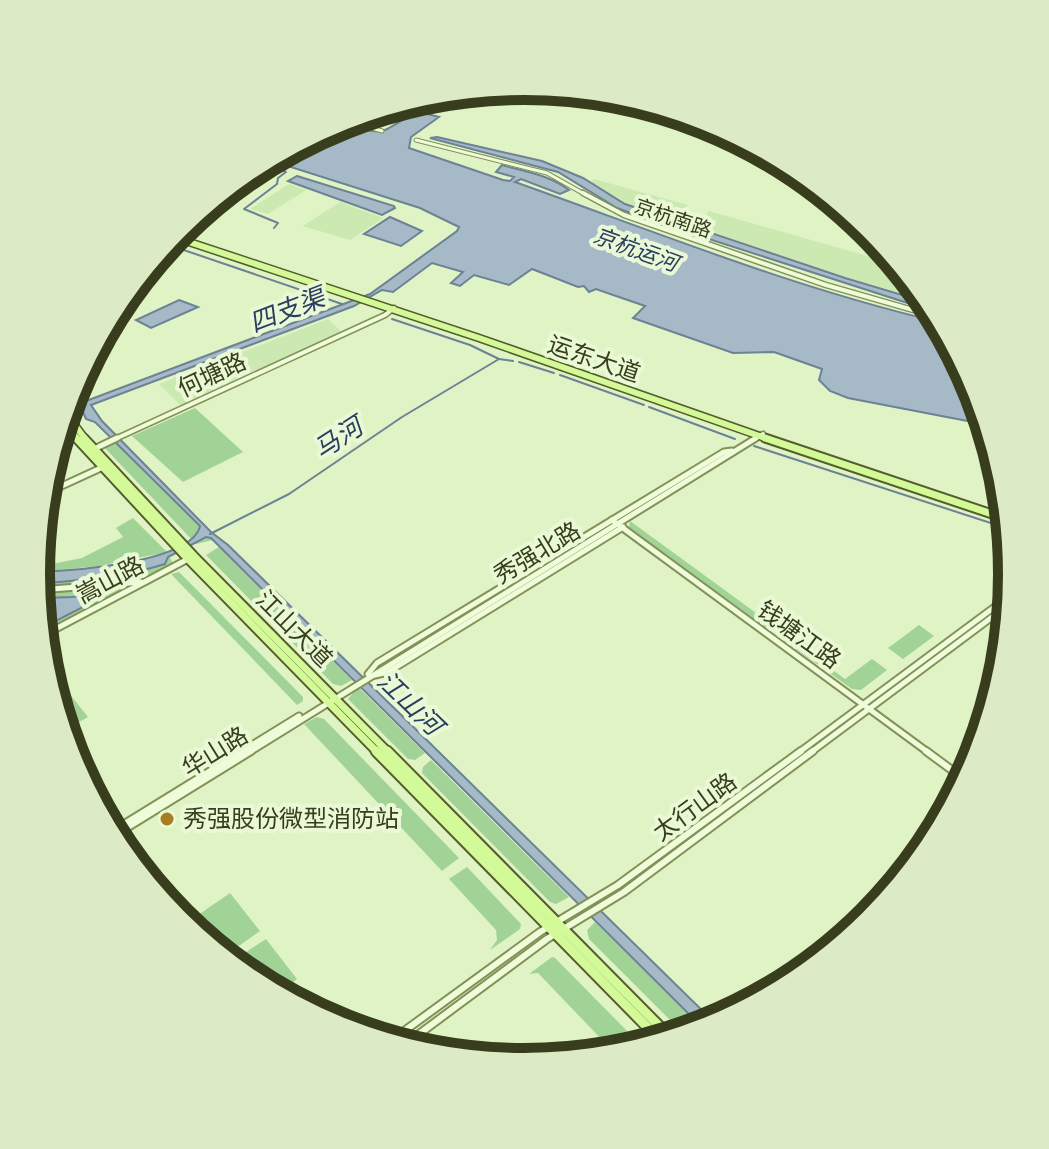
<svg xmlns="http://www.w3.org/2000/svg" width="1049" height="1149" font-family="'Libre Baskerville','Noto Sans SC',serif">
<style>
.farmland{fill:#cbe9b0}
.green{fill:#a1d396}
.water{fill:#a6b9c6;stroke:#6c8295;stroke-width:2}
.lines{fill:none;stroke-linecap:round;stroke-linejoin:round}
.stream{stroke:#6c8295;stroke-width:2}
.minor-far3-casing{stroke:#839058;stroke-width:5}
.minor-far2-casing{stroke:#839058;stroke-width:7}
.minor-far1-casing{stroke:#839058;stroke-width:9}
.minor-casing{stroke:#839058;stroke-width:10}
.major-far2-casing{stroke:#555d2c;stroke-width:9}
.major-far1-casing{stroke:#555d2c;stroke-width:11}
.major-casing{stroke:#555d2c;stroke-width:13}
.minor-far3{stroke:#eefcd9;stroke-width:3}
.minor-far2{stroke:#eefcd9;stroke-width:4}
.minor-far1{stroke:#eefcd9;stroke-width:5}
.minor{stroke:#eefcd9;stroke-width:6}
.major-far2{stroke:#d4f999;stroke-width:6}
.major-far1{stroke:#d4f999;stroke-width:7}
.major{stroke:#d4f999;stroke-width:9}
.poi-dot{fill:#a67d21;stroke:#eaf9d5;stroke-width:3}
.labels{text-anchor:middle;stroke-width:8;stroke-linejoin:round;paint-order:stroke}
.far-street-label{font-size:20px;fill:#383e1d;stroke:#eaf9d5}
.far-water-label{font-size:22px;font-style:italic;fill:#2b3e60;stroke:#eaf9d5}
.street-label{font-size:24px;fill:#383e1d;stroke:#eaf9d5}
.poi-label{font-size:24px;fill:#383e1d;stroke:#eaf9d5;text-anchor:start}
.water-label{font-size:26px;font-style:italic;fill:#2b3e60;stroke:#eaf9d5}
.rim{fill:none;stroke:#383e1d;stroke-width:10}
</style>
<rect width="100%" height="100%" fill="#e0f3c4"/>
<!-- farmland -->
<g class="farmland">
<path d="M 594,179 L 688,205 L 674,218 L 709,229 L 717,221 L 704,217 L 709,211 L 892,263 L 916,297 L 844,277 L 626,203 L 591,182 Z"/>
<path d="M 289,184 L 306,190 L 268,214 L 250,209 Z"/>
<path d="M 340,202 L 353,207 L 383,218 L 350,240 L 303,226 Z"/>
<path d="M 328,319 L 343,333 L 181,406 L 159,384 Z"/>
</g>
<!-- green -->
<g class="green">
<path d="M 195,408 L 243,452 L 183,482 L 132,436 Z"/>
<path d="M 114,441 L 201,526 L 213,540 L 196,544 L 103,446 Z"/>
<path d="M 133,518 L 167,552 L 99,566 L 36,572 L 37,567 L 82,558 L 123,537 L 116,528 Z"/>
<path d="M 630,521 L 774,626 L 763,627 L 629,527 Z"/>
<path d="M 219,547 L 352,680 L 341,686 L 333,684 L 206,555 Z"/>
<path d="M 169,556 L 174,565 L 140,579 L 39,590 L 38,584 L 106,577 Z"/>
<path d="M 179,572 L 303,697 L 303,701 L 297,705 L 171,574 Z"/>
<path d="M 132,586 L 47,630 L 40,592 Z"/>
<path d="M 919,625 L 934,636 L 903,659 L 888,648 Z"/>
<path d="M 788,637 L 845,679 L 872,659 L 887,670 L 861,690 L 852,689 L 785,641 Z"/>
<path d="M 57,678 L 88,717 L 67,729 Z"/>
<path d="M 358,687 L 425,753 L 415,760 L 408,759 L 348,699 Z"/>
<path d="M 317,717 L 324,719 L 459,858 L 442,871 L 304,724 Z"/>
<path d="M 431,760 L 569,897 L 556,904 L 550,902 L 422,773 L 423,767 Z"/>
<path d="M 467,867 L 521,924 L 520,929 L 490,950 L 497,940 L 496,930 L 449,879 Z"/>
<path d="M 230,893 L 260,931 L 229,953 L 185,924 Z"/>
<path d="M 595,922 L 703,1028 L 682,1032 L 589,939 L 587,930 Z"/>
<path d="M 266,939 L 297,979 L 284,990 L 237,958 Z"/>
<path d="M 552,957 L 555,958 L 634,1038 L 608,1046 L 538,973 L 529,974 Z"/>
</g>
<!-- water -->
<g class="water">
<path d="M 416,111 L 439,117 L 411,137 L 409,148 L 503,180 L 510,181 L 514,177 L 496,172 L 502,165 C 526,172 549,175 569,190 L 560,194 L 521,179 L 515,182 C 653,231 789,286 931,320 L 976,388 L 983,424 L 848,398 L 830,391 L 819,380 L 822,369 L 774,352 L 733,353 L 633,318 L 645,306 L 596,289 L 589,292 L 584,286 L 578,287 L 532,269 L 509,285 L 474,275 L 460,286 L 451,283 L 463,272 L 432,263 L 393,292 L 382,290 L 354,306 L 91,405 L 102,421 L 211,532 L 228,545 L 715,1023 L 703,1028 L 211,538 L 206,537 L 168,557 L 165,564 C 124,577 81,580 38,584 L 36,572 C 69,571 192,563 200,526 L 95,422 L 86,419 L 82,410 L 73,412 L 70,407 L 370,294 L 457,231 L 459,227 L 420,208 L 278,163 L 338,123 C 385,133 374,139 416,111 Z"/>
<path d="M 437,137 L 542,161 L 583,178 L 625,204 L 845,278 L 916,299 L 923,308 L 650,220 L 617,208 L 558,172 L 430,138 Z"/>
<path d="M 297,176 L 394,206 L 395,208 L 382,215 L 288,181 Z"/>
<path d="M 251,181 L 255,184 L 251,191 L 228,202 C 222,216 208,220 195,227 L 187,223 Z"/>
<path d="M 390,217 L 422,231 L 401,246 L 364,234 Z"/>
<path d="M 179,300 L 198,307 L 151,328 L 136,320 Z"/>
<path d="M 88,593 L 95,598 L 91,603 L 46,626 L 44,614 L 47,608 L 43,609 L 41,598 L 73,597 Z"/>
</g>
<g class="lines">
<!-- stream -->
<g class="stream">
<path d="M 274,228 L 278,223 L 244,209 L 277,184 L 278,178 L 286,172 L 277,168"/>
<path d="M 169,245 L 342,304"/>
<path d="M 392,319 L 470,345 L 499,359 L 513,361"/>
<path d="M 519,362 L 554,373"/>
<path d="M 560,375 L 644,405"/>
<path d="M 649,407 L 735,439"/>
<path d="M 754,446 L 1003,527"/>
<path d="M 210,534 L 289,494 L 402,417 L 499,359"/>
</g>
<defs>
<g id="minor-far3">
<path d="M 349,121 L 382,131"/>
<path d="M 416,140 L 547,173 L 586,195"/>
</g>
<g id="minor-far2">
<path d="M 583,193 L 624,215 L 826,285 L 927,314"/>
<path d="M 113,440 L 385,315 L 394,308"/>
<path d="M 753,440 L 763,434"/>
</g>
<g id="minor-far1">
<path d="M 92,450 L 117,438"/>
<path d="M 53,490 L 103,467"/>
<path d="M 612,520 L 929,753"/>
<path d="M 39,590 L 141,582"/>
<path d="M 48,633 L 188,559"/>
<path d="M 368,674 L 377,663 L 724,452 L 732,451"/>
<path d="M 375,675 L 388,672 L 623,527"/>
<path d="M 239,753 L 299,716"/>
<path d="M 248,753 L 756,438"/>
<path d="M 798,753 L 1008,597"/>
<path d="M 810,753 L 1007,606"/>
</g>
<g id="minor">
<path d="M 926,751 L 964,779"/>
<path d="M 118,828 L 243,751"/>
<path d="M 120,832 L 251,751"/>
<path d="M 396,1037 L 540,932 L 618,885 L 801,751"/>
<path d="M 411,1040 L 547,939 L 624,892 L 813,751"/>
</g>
<g id="major-far2">
<path d="M 174,237 L 479,338 L 771,440"/>
<path d="M 68,416 L 86,440"/>
<path d="M 66,424 L 78,440"/>
</g>
<g id="major-far1">
<path d="M 76,438 L 188,559 L 378,753"/>
<path d="M 84,438 L 194,556 L 389,753"/>
<path d="M 765,438 L 1001,517"/>
</g>
<g id="major">
<path d="M 376,751 L 657,1037"/>
<path d="M 387,751 L 668,1035"/>
</g>
</defs>
<!-- minor-far3 casing -->
<use href="#minor-far3" class="minor-far3-casing"/>
<!-- minor-far2 casing -->
<use href="#minor-far2" class="minor-far2-casing"/>
<!-- minor-far1 casing -->
<use href="#minor-far1" class="minor-far1-casing"/>
<!-- minor casing -->
<use href="#minor" class="minor-casing"/>
<!-- major-far2 casing -->
<use href="#major-far2" class="major-far2-casing"/>
<!-- major-far1 casing -->
<use href="#major-far1" class="major-far1-casing"/>
<!-- major casing -->
<use href="#major" class="major-casing"/>
<!-- minor-far3 -->
<use href="#minor-far3" class="minor-far3"/>
<!-- minor-far2 -->
<use href="#minor-far2" class="minor-far2"/>
<!-- minor-far1 -->
<use href="#minor-far1" class="minor-far1"/>
<!-- minor -->
<use href="#minor" class="minor"/>
<!-- major-far2 -->
<use href="#major-far2" class="major-far2"/>
<!-- major-far1 -->
<use href="#major-far1" class="major-far1"/>
<!-- major -->
<use href="#major" class="major"/>
</g>
<!-- markers -->
<circle class="poi-dot" cx="167" cy="819" r="8"/>
<g class="labels">
<!-- far-street labels -->
<g class="far-street-label">
<text transform="translate(673 218) rotate(19)" y="7">京杭南路</text>
</g>
<!-- far-water labels -->
<g class="far-water-label">
<text transform="translate(636 249) rotate(20)" y="8">京杭运河</text>
</g>
<!-- street labels -->
<g class="street-label">
<text transform="translate(594 359) rotate(19)" y="8">运东大道</text>
<text transform="translate(212 375) rotate(-25)" y="8">何塘路</text>
<text transform="translate(537 553) rotate(-31)" y="8">秀强北路</text>
<text transform="translate(110 580) rotate(-28)" y="8">嵩山路</text>
<text transform="translate(294 629) rotate(45)" y="8">江山大道</text>
<text transform="translate(799 635) rotate(36)" y="8">钱塘江路</text>
<text transform="translate(215 752) rotate(-32)" y="8">华山路</text>
<text transform="translate(695 807) rotate(-36)" y="8">太行山路</text>
</g>
<!-- poi labels -->
<g class="poi-label">
<text x="183" y="827">秀强股份微型消防站</text>
</g>
<!-- water labels -->
<g class="water-label">
<text transform="translate(287 310) rotate(-21)" y="9">四支渠</text>
<text transform="translate(338 438) rotate(-33)" y="9">马河</text>
<text transform="translate(410 703) rotate(44)" y="9">江山河</text>
</g>
</g>
<!-- crop -->
<path d="M0 0H1049V1149H0ZM50 574a474 474 0 1 1 948 0a474 474 0 1 1-948 0Z" fill="#dceac6" fill-rule="evenodd"/>
<path class="rim" d="M50 574a474 474 0 1 1 948 0a474 474 0 1 1-948 0Z"/>
</svg>
